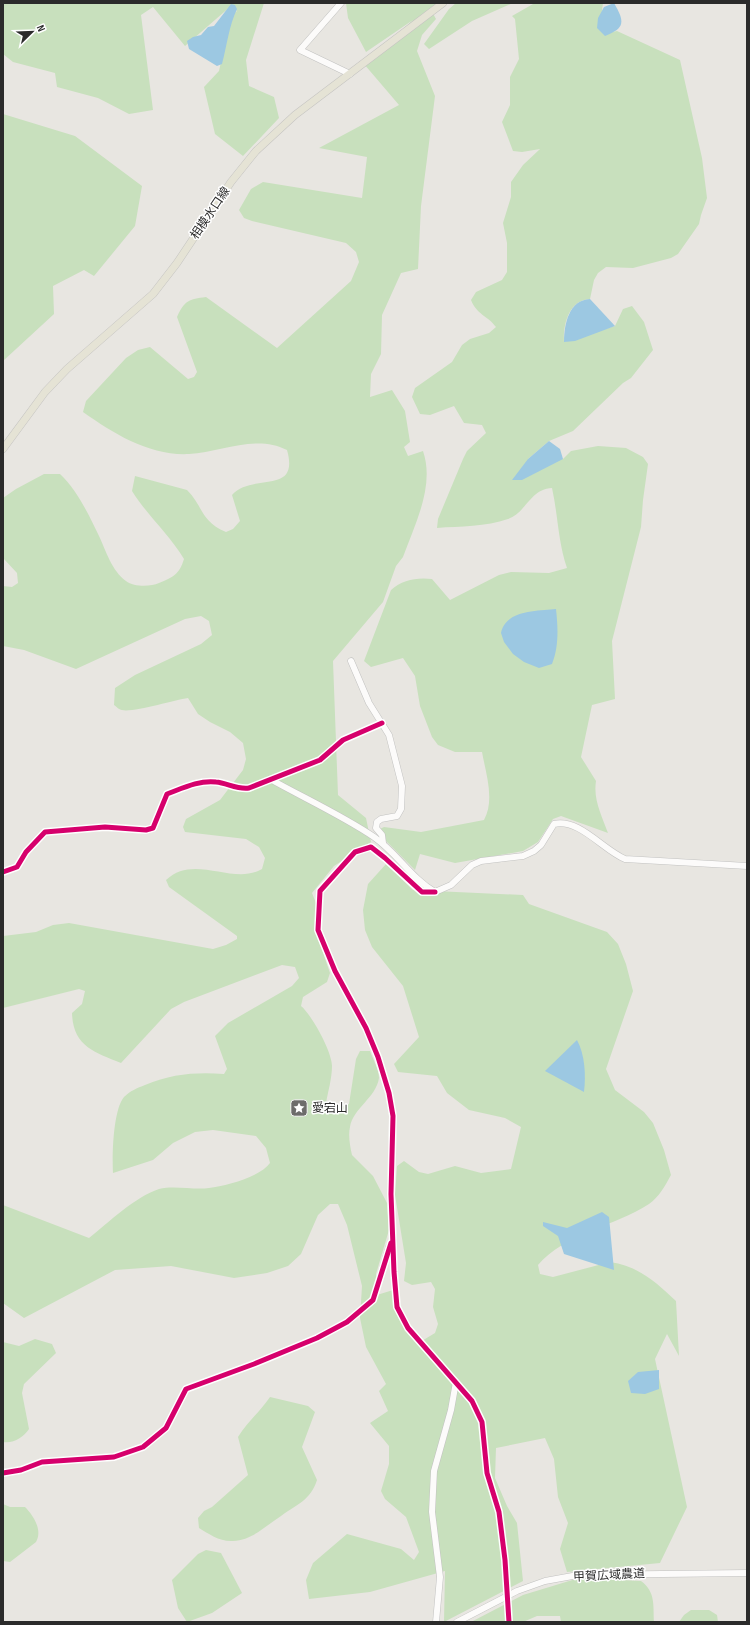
<svg xmlns="http://www.w3.org/2000/svg" width="750" height="1625" font-family="'Sofia Sans Condensed','Noto Sans JP',sans-serif">
<style>
.green{fill:#c8e0bd}
.water{fill:#9cc8e2}
.lines{fill:none;stroke-linecap:round;stroke-linejoin:round}
.minor-casing{stroke:#c2c2c1;stroke-width:7}
.major-casing{stroke:#c5c4c2;stroke-width:8}
.minor{stroke:#fcfbfa;stroke-width:6}
.major{stroke:#e5e3d5;stroke-width:7}
.minor-bridge-casing{stroke:#c2c2c1;stroke-width:7;stroke-linecap:butt}
.minor-bridge{stroke:#fcfbfa;stroke-width:6}
.cycleway-casing{stroke:#fff;stroke-width:8}
.cycleway{stroke:#d6006c;stroke-width:5}
.labels{text-anchor:middle;stroke-width:3;stroke-linejoin:round;paint-order:stroke}
.street-label{font-size:12px;fill:#2b2b2b;stroke:#fff}
.poi-label{font-size:12px;fill:#2b2b2b;stroke:#fff;text-anchor:start}
</style>
<rect width="100%" height="100%" fill="#e8e6e1"/>
<!-- green -->
<g class="green">
<path d="M 3,3 L 264,3 L 246,60 L 249,86 L 274,97 L 279,118 L 243,156 L 215,134 L 204,87 L 219,71 L 231,16 L 237,11 L 231,6 L 185,46 L 153,7 L 141,15 L 153,110 L 129,114 L 98,98 L 57,87 L 55,73 L 13,62 L 3,54 Z"/>
<path d="M 346,3 L 438,3 L 430,8 L 436,19 L 422,35 L 417,51 L 435,96 L 421,206 L 418,269 L 401,273 L 382,315 L 381,354 L 371,374 L 370,397 L 392,390 L 405,411 L 410,442 L 404,447 L 408,456 L 423,451 C 435,486 415,524 403,557 L 396,566 L 383,602 L 333,661 L 338,795 L 366,818 L 371,842 L 334,866 L 312,893 L 316,903 L 319,941 L 330,973 L 327,982 L 303,997 L 301,1006 C 312,1015 332,1052 332,1066 C 332,1078 328,1092 326,1103 L 333,1110 L 349,1104 L 356,1059 L 360,1051 L 370,1051 C 373,1059 379,1070 379,1078 C 376,1098 353,1108 350,1127 C 348,1135 350,1146 352,1155 L 373,1176 L 387,1203 L 389,1230 L 376,1274 L 377,1295 L 393,1290 C 400,1308 403,1331 420,1342 L 435,1333 L 438,1324 L 433,1307 L 435,1289 L 431,1282 L 412,1285 L 404,1281 L 406,1263 L 395,1195 L 397,1166 L 404,1161 L 419,1172 L 428,1174 L 455,1166 L 481,1173 L 511,1169 L 521,1127 L 505,1118 L 469,1110 L 447,1093 L 437,1076 L 398,1072 L 394,1064 L 419,1037 L 403,986 L 372,947 L 365,930 L 363,910 L 368,884 L 386,864 L 413,890 L 523,895 L 529,904 L 607,932 L 618,944 L 626,964 L 633,991 L 606,1069 L 615,1090 L 644,1112 L 653,1123 L 664,1150 L 671,1175 C 665,1186 659,1197 649,1204 C 615,1226 564,1234 538,1265 L 540,1274 L 553,1277 L 610,1262 C 638,1266 656,1282 676,1301 L 679,1356 L 667,1334 L 655,1359 L 687,1507 L 660,1563 L 567,1572 L 560,1549 L 568,1523 L 558,1497 L 554,1459 L 545,1438 L 496,1448 L 495,1478 L 507,1506 L 517,1523 L 523,1581 L 444,1622 L 445,1571 L 370,1592 L 309,1599 L 306,1580 L 313,1563 L 347,1534 L 401,1549 L 414,1560 L 419,1552 L 406,1517 L 385,1499 L 381,1491 L 389,1464 L 389,1446 L 370,1423 L 388,1411 L 379,1391 L 386,1384 L 366,1347 L 360,1318 L 362,1286 L 347,1225 L 338,1204 L 330,1204 L 318,1215 L 301,1254 L 288,1266 L 267,1273 L 234,1278 L 171,1266 L 115,1270 L 24,1318 L 3,1303 L 3,1205 L 89,1238 C 109,1222 135,1197 159,1189 C 174,1185 193,1190 209,1188 C 226,1186 260,1177 270,1163 L 266,1148 L 256,1136 L 213,1130 L 195,1132 L 173,1143 L 153,1160 L 113,1173 C 112,1156 113,1110 124,1097 C 130,1091 137,1088 145,1085 C 172,1074 195,1072 224,1074 L 227,1069 L 215,1036 L 228,1023 L 292,986 L 299,978 L 295,967 L 282,965 L 184,1002 L 171,1009 L 121,1063 C 94,1052 73,1046 72,1013 L 82,1004 L 85,991 L 79,989 L 3,1008 L 3,936 L 36,932 L 53,925 L 69,923 L 213,949 L 226,945 L 237,939 L 237,936 L 169,887 L 166,880 C 194,853 233,886 262,869 L 265,858 L 259,847 L 246,839 L 185,832 L 183,827 L 186,819 L 220,800 L 243,770 L 246,759 L 243,743 L 230,732 L 210,722 L 198,714 L 188,698 C 174,700 132,713 122,710 C 119,710 116,706 114,705 L 115,688 L 135,675 L 201,644 L 212,635 L 209,621 L 201,616 L 185,619 L 76,669 L 24,650 L 3,646 L 3,586 L 12,587 L 18,583 L 17,573 L 3,558 L 3,498 L 16,489 L 44,474 L 60,474 C 77,490 89,515 99,536 C 106,551 112,571 126,581 C 134,587 150,587 159,583 C 173,577 179,575 184,559 C 169,534 147,515 132,491 L 135,476 L 187,490 C 204,507 200,521 226,532 L 233,529 L 240,521 L 232,495 C 252,472 300,496 287,450 C 256,434 221,452 189,454 C 150,456 114,434 83,412 L 86,401 L 126,358 L 138,350 L 150,347 L 188,379 L 194,377 L 197,372 L 177,317 C 184,301 189,299 206,297 L 277,348 L 351,281 L 359,262 L 356,252 L 346,243 L 252,221 L 244,218 L 239,210 L 251,189 L 263,182 L 362,198 L 367,157 L 319,148 L 399,105 L 364,64 L 413,20 L 366,52 L 348,18 Z"/>
<path d="M 456,3 L 513,3 L 472,21 L 429,49 L 424,44 L 449,9 Z"/>
<path d="M 533,3 L 603,3 L 600,25 L 607,33 L 617,31 L 680,60 L 702,158 L 707,198 L 701,215 L 699,224 L 678,254 L 671,258 L 633,268 L 606,267 L 598,273 L 594,280 L 590,299 C 569,300 563,324 564,342 L 615,326 L 623,309 L 632,306 L 644,322 L 653,350 L 631,378 L 623,383 L 573,431 L 549,441 L 528,459 L 563,459 L 571,451 L 598,446 L 626,448 L 643,457 L 648,464 L 643,500 L 641,527 L 612,641 L 615,699 L 592,705 L 581,757 L 596,781 C 593,800 602,816 608,833 L 561,816 L 553,819 L 538,842 L 523,851 L 455,863 L 420,854 L 415,870 L 376,831 L 384,827 L 421,832 L 484,820 C 495,800 486,774 482,752 L 455,752 L 438,745 L 432,737 L 420,706 L 415,676 L 403,658 L 371,667 L 364,661 L 391,590 C 402,580 417,577 432,579 L 450,600 L 499,575 L 511,572 L 549,573 L 567,568 C 558,542 558,515 552,488 C 530,489 526,513 508,519 C 486,527 460,526 437,528 L 438,519 L 463,459 L 467,451 L 486,433 L 482,425 L 464,423 L 454,406 L 430,415 L 420,414 L 412,397 L 415,388 L 452,362 L 462,345 L 470,339 L 489,333 L 496,327 C 487,315 477,315 471,300 L 476,292 L 502,280 L 507,272 L 507,243 L 503,223 L 511,197 L 511,182 L 523,165 L 540,149 L 522,152 L 513,151 L 502,122 L 510,105 L 510,77 L 519,59 L 515,19 L 512,16 L 533,4 Z"/>
<path d="M 3,114 L 75,136 L 142,186 L 135,226 L 94,276 L 84,270 L 53,286 L 54,314 L 3,361 Z"/>
<path d="M 35,1339 L 52,1344 L 56,1353 L 24,1384 L 22,1393 L 29,1429 C 24,1437 13,1444 3,1442 L 3,1342 L 19,1346 Z"/>
<path d="M 270,1397 L 308,1406 L 315,1412 L 302,1447 L 317,1480 C 311,1500 296,1505 281,1516 C 265,1526 253,1540 233,1541 C 220,1542 209,1534 199,1528 L 198,1518 L 204,1511 L 212,1507 L 248,1475 L 238,1437 C 248,1421 259,1413 270,1397 Z"/>
<path d="M 3,1504 L 10,1507 L 25,1507 C 33,1515 43,1530 36,1542 L 10,1562 L 3,1561 Z"/>
<path d="M 206,1550 L 221,1553 L 242,1593 L 212,1613 L 187,1622 L 178,1608 L 172,1580 L 198,1554 Z"/>
<path d="M 579,1578 L 641,1581 C 656,1592 653,1606 654,1622 L 561,1622 L 560,1616 L 537,1616 L 523,1622 L 471,1622 L 523,1595 Z"/>
<path d="M 691,1610 L 709,1610 L 717,1615 L 718,1622 L 679,1622 L 684,1615 Z"/>
</g>
<!-- water -->
<g class="water">
<path d="M 614,3 C 625,22 625,28 605,36 L 597,28 L 598,18 L 604,7 Z"/>
<path d="M 231,4 L 235,5 L 237,9 C 229,26 227,45 222,64 L 217,66 L 189,49 L 187,41 L 193,37 L 201,35 L 208,27 L 214,26 Z"/>
<path d="M 590,299 L 615,326 L 575,341 L 564,342 C 564,324 569,300 590,299 Z"/>
<path d="M 549,441 L 560,449 L 563,459 L 522,480 L 512,480 L 528,459 Z"/>
<path d="M 556,609 C 558,627 559,647 552,664 L 539,668 L 524,662 L 513,654 L 504,642 L 501,633 C 505,610 538,611 556,609 Z"/>
<path d="M 577,1040 C 585,1055 586,1075 584,1092 L 545,1071 Z"/>
<path d="M 602,1212 L 609,1217 L 614,1270 L 564,1254 L 558,1236 L 543,1226 L 543,1222 L 567,1228 Z"/>
<path d="M 659,1370 L 659,1389 L 645,1394 L 631,1393 L 628,1381 L 638,1372 Z"/>
</g>
<g class="lines">
<defs>
<g id="minor">
<path d="M 341,3 L 300,50 L 350,74"/>
<path d="M 351,661 L 369,703 L 389,735 L 402,786 L 401,809 L 397,816 L 381,819 L 377,822 L 376,828 L 382,835 L 383,843"/>
<path d="M 270,779 C 304,798 343,816 374,837 C 397,853 411,878 435,892 L 451,885 L 472,865 L 481,861 L 523,856 L 534,851 L 541,845 L 554,824 C 579,818 603,850 625,859 L 747,866"/>
<path d="M 3,872 L 17,867 L 26,852 L 45,832 L 105,827 L 146,830 L 153,828 L 167,794 C 183,788 199,780 216,782 C 227,783 238,790 249,788 L 320,760 L 343,740 L 382,723"/>
<path d="M 435,892 L 422,892 L 385,858 L 371,847 L 355,852 L 320,891 L 318,930 L 335,971 L 366,1028 L 378,1057 L 389,1093 L 393,1116 L 391,1194 L 394,1272 L 397,1307 L 408,1328 L 472,1401 L 482,1422 L 487,1473 L 499,1512 L 505,1560"/>
<path d="M 3,1473 L 21,1470 L 42,1462 L 114,1457 L 143,1447 L 166,1428 L 186,1389 L 254,1364 L 317,1338 L 347,1322 L 373,1300 L 389,1247 L 393,1241"/>
<path d="M 436,1622 L 440,1577 L 432,1512 L 434,1471 L 451,1410 L 456,1382"/>
<path d="M 457,1622 L 517,1591 L 545,1581 L 578,1575 L 747,1573"/>
</g>
<path id="major" d="M 3,449 L 45,392 L 67,369 L 153,294 L 177,263 L 231,182 L 256,151 L 295,115 L 443,3"/>
</defs>
<!-- minor casing -->
<use href="#minor" class="minor-casing"/>
<!-- major casing -->
<use href="#major" class="major-casing"/>
<!-- minor -->
<use href="#minor" class="minor"/>
<!-- major -->
<use href="#major" class="major"/>
<defs>
<path id="minor-bridge" d="M 505,1560 L 509,1621"/>
</defs>
<!-- minor-bridge casing -->
<use href="#minor-bridge" class="minor-bridge-casing"/>
<!-- minor-bridge -->
<use href="#minor-bridge" class="minor-bridge"/>
<defs>
<g id="cycleway">
<path d="M 3,872 L 17,867 L 26,852 L 45,832 L 105,827 L 146,830 L 153,828 L 167,794 C 183,788 199,780 216,782 C 227,783 238,790 249,788 L 320,760 L 343,740 L 382,723"/>
<path d="M 435,892 L 422,892 L 385,858 L 371,847 L 355,852 L 320,891 L 318,930 L 335,971 L 366,1028 L 378,1057 L 389,1093 L 393,1116 L 391,1194 L 394,1272 L 397,1307 L 408,1328 L 472,1401 L 482,1422 L 487,1473 L 499,1512 L 505,1560 L 509,1622"/>
<path d="M 3,1473 L 21,1470 L 42,1462 L 114,1457 L 143,1447 L 166,1428 L 186,1389 L 254,1364 L 317,1338 L 347,1322 L 373,1300 L 391,1243"/>
</g>
</defs>
<!-- cycleway casing -->
<use href="#cycleway" class="cycleway-casing"/>
<!-- cycleway -->
<use href="#cycleway" class="cycleway"/>
</g>
<!-- icons -->
<defs>
<symbol id="sight-square" viewBox="-11 -11 22 22"><rect x="-9" y="-9" width="18" height="18" rx="4" fill="#6d6c6b" stroke="#fff"/><path d="M0-6L1.8-2.2L6-1.7L2.9 1.2L3.7 5.4L0 3.3L-3.7 5.4L-2.9 1.2L-6-1.7L-1.8-2.2Z" fill="#fff"/></symbol>
</defs>
<g fill-rule="evenodd">
<use href="#sight-square" x="289" y="1098" width="20" height="20"/>
</g>
<g class="labels">
<!-- street labels -->
<g class="street-label">
<text transform="translate(210 213) rotate(-56)" y="4">相模水口線</text>
<text transform="translate(609 1575) rotate(-3)" y="4">甲賀広域農道</text>
</g>
<!-- poi labels -->
<g class="poi-label">
<text x="312" y="1112">愛宕山</text>
</g>
</g>
<!-- border -->
<rect width="750" height="1625" fill="none" stroke="#2b2b2b" stroke-width="8"/>
<!-- north arrow -->
<g transform="translate(32 32) rotate(67)" stroke="#ffffff" stroke-width="3" paint-order="stroke">
<path d="M0-3L7 15L0 10L-7 15Z" fill="#2b2b2b"/>
<text y="-6" font-size="11" font-weight="bold" text-anchor="middle" fill="#2b2b2b">N</text>
</g>
</svg>
